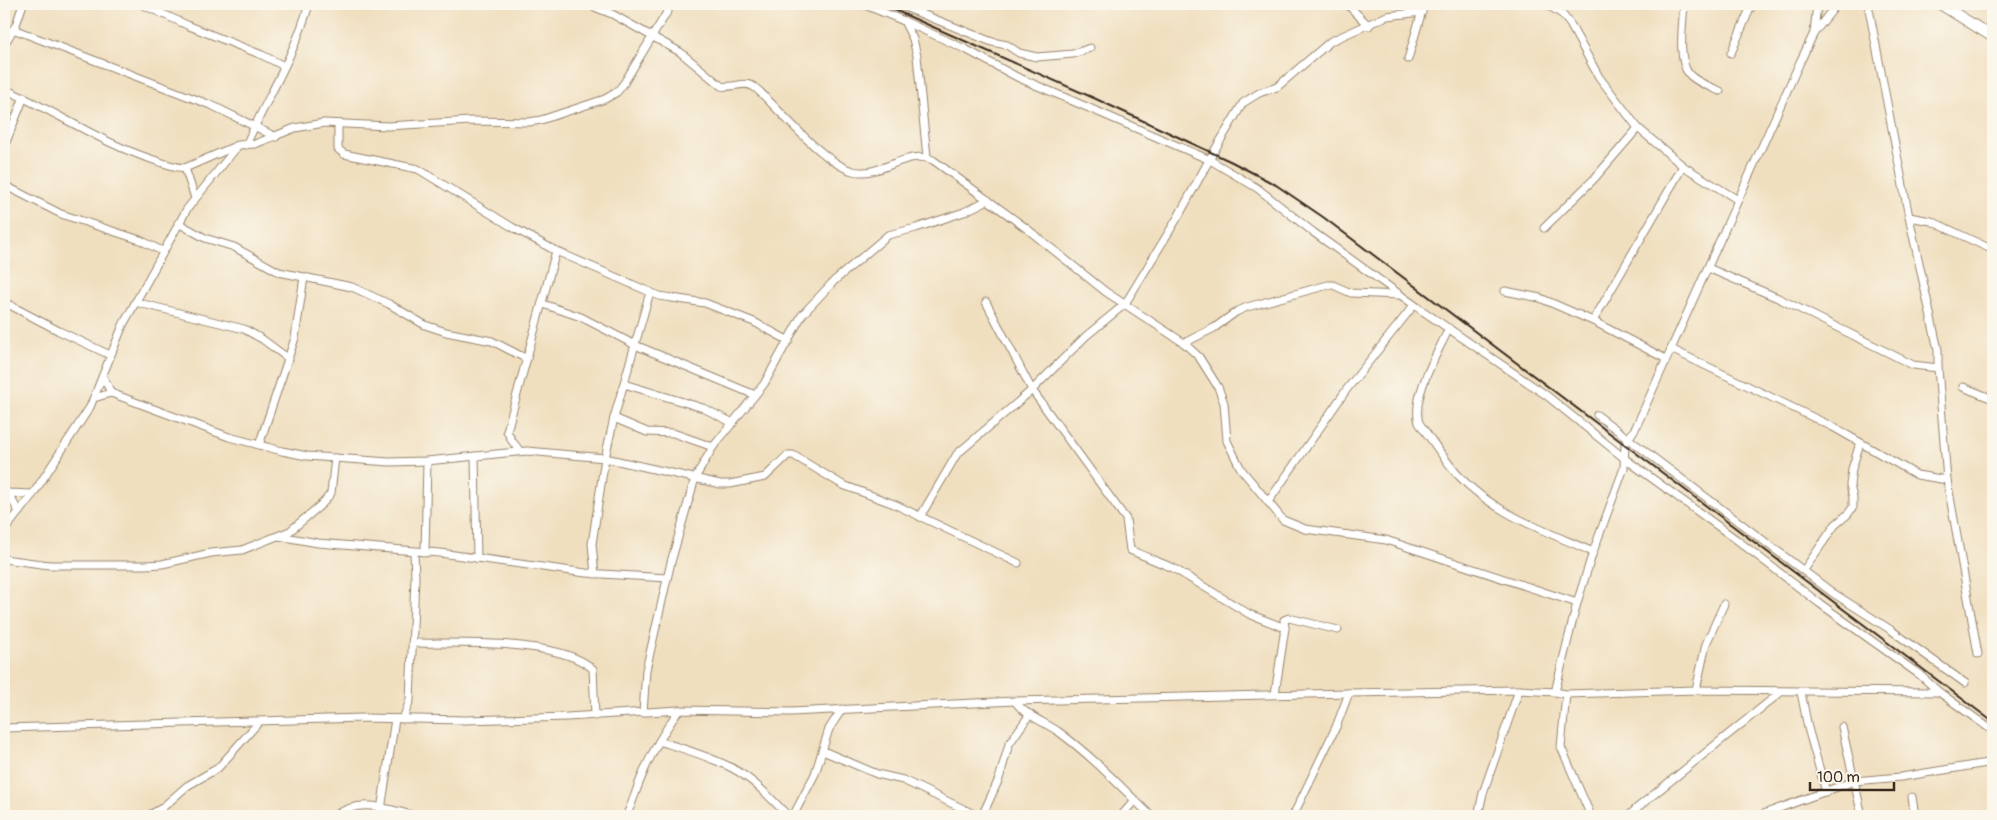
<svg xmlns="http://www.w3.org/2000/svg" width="1997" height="820" font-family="Pangolin,sans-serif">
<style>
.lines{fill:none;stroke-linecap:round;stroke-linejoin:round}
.street-casing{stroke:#96846e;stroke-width:9}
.primary-casing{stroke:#96846e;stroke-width:12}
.street{stroke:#fff;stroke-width:7}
.primary{stroke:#fff;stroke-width:10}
.rail{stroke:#3b2a1e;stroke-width:2}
</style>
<rect width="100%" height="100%" fill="#fbf7ec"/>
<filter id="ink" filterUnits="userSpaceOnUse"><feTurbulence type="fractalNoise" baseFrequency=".02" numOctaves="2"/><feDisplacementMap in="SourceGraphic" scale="10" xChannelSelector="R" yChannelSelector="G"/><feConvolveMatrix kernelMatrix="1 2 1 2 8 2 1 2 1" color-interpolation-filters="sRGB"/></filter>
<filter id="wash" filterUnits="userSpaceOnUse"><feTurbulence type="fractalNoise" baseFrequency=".0096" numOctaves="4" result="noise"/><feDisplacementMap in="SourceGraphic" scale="20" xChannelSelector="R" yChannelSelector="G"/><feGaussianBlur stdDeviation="1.12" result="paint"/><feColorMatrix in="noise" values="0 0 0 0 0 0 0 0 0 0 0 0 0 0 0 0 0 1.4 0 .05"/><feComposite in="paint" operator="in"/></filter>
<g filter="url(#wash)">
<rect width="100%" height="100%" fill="#f0dfbf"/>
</g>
<g filter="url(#ink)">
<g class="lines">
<defs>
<g id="street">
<path d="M 141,4 L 187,25 L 262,55 L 284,66"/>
<path d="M 587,4 L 612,14 L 680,52 L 721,86 C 732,89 745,80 754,87 C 760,91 766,98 771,103 C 790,122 827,164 853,171 C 881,178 906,148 933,160 L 1026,228 L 1106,292 L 1184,343 L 1199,357 L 1218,387 L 1224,403 L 1227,441 L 1241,469 L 1283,520 L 1305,529 L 1386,540 L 1577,603"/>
<path d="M 863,4 L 904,21 L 967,50 L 1017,77 L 1210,160 L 1257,188 L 1313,232 L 1420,309 L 1546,395 L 1624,458 L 1737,540 L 1819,603 L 1920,675 L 1939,692 L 1993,731"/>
<path d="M 897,4 L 992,42 L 1007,45 L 1019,53 L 1037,57 L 1073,54 L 1090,48"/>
<path d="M 1347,4 L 1369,26"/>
<path d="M 1546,4 L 1562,14 L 1570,24 L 1599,77 L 1638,128 L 1683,166 L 1738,200"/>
<path d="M 1684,4 C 1683,22 1677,60 1689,74 C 1696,82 1710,87 1720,91"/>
<path d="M 1868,4 L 1909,217 L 1938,350 L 1938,368 L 1947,480 L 1978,654"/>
<path d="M 904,21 L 913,39 L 917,56 L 927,157"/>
<path d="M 13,29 L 213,106 L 276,137"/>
<path d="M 1814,33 L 1817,4"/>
<path d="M 4,45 L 16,25 L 23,4"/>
<path d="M 1731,53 L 1752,4"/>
<path d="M 1408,59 L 1424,4"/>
<path d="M 4,89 C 54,110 99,142 151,159 C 162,163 173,167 185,168 L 238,145 L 255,144 L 295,128 L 324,123 L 388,126 L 471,121 L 529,122 L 541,120 L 605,99 L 617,92 L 624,83 L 672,4"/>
<path d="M 338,125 L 338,149 L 344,154 L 418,169 L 512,227 L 556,251 L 659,296 L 705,303 L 754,322 L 789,341"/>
<path d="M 246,145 C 267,98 295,54 309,4"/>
<path d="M 4,147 L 24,97"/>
<path d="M 185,168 L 195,198"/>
<path d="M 4,185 L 61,214 L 140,240 L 162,251"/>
<path d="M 1909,217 L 1931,221 L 1993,250"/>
<path d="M 178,223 L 205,238 L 234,247 L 279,272 L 352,287 L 389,304 L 425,325 L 446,332 L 492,341 L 527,359"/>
<path d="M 1544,228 L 1594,179 L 1638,128"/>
<path d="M 1708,268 L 1778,298 L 1913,365 L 1938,368"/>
<path d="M 1505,291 L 1540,298 L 1593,321 L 1666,359"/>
<path d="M 4,302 L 59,331 L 110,355"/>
<path d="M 135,302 L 244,329 L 262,339 L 289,359"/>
<path d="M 986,302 L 1032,390 L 1126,519 L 1130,550 L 1173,568 L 1249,614 L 1285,628 L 1284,620 L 1289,618 L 1338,630"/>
<path d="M 543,304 L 581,317 L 635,345 L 755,395"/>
<path d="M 1593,321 L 1683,166"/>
<path d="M 1449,328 C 1438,353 1411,396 1419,423 C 1432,440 1444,459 1458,475 C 1494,514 1546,531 1593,552"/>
<path d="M 1184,343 L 1214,328 L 1236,312 L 1247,307 L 1328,285 L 1333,285 L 1351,293 L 1400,295"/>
<path d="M 1671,349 L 1833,427 L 1917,475 L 1947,480"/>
<path d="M 103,376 L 111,393"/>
<path d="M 624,384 L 703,408 L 733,423"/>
<path d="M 1963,387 L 1993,399"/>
<path d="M 94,398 L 111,393 L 229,437 L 282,451 L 307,456 L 389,462 L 427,461 L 527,451 L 605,458 L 720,484 L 730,484 L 765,477 L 788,455 L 793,455 L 843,485 L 894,504 L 1018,563"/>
<path d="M 1597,415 L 1833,593 L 1891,630 L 1965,683"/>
<path d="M 614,418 L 647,432 L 673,433 L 713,447"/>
<path d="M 259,445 L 295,338 L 304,277"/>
<path d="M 520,451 L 512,441 L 507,431 L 556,251"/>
<path d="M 475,456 L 477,558"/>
<path d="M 4,491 L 8,493 L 33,494"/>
<path d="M 8,493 L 19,512"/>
<path d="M 1268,502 L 1347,389 L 1414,305"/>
<path d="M 920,517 L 957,454 L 1032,390 L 1086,336 L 1125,304 L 1178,217 L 1213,153 L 1243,103 L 1259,93 L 1277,87 L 1331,41 L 1387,16 L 1422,12"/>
<path d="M 4,531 L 33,494 L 90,407 L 123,325 L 187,209 L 237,147"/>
<path d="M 279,536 L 318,543 L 440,553 L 586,573 L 667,578"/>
<path d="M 425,553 L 427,461"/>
<path d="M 4,559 L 49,565 L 145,565 L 162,564 L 211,553 L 242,550 L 290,531 L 323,503 L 331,493 L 335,458"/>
<path d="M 1804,570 L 1835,525 L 1848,514 L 1853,507 L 1853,498 L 1850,485 L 1852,469 L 1860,443"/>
<path d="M 595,574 L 592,544 L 605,458 L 614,418 L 650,292"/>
<path d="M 412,643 C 457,644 559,638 593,669 L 595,716"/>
<path d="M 1696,690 L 1706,644 L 1724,604"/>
<path d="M 1555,692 L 1577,603 L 1593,552 L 1624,468 L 1625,444 L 1636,427 L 1800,62 L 1814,33 L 1837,4"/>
<path d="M 1801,692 L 1808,728 L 1826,792"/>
<path d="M 1275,694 L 1285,628"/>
<path d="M 1566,694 L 1561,747 L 1591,816"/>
<path d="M 1015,701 C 1024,715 1045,722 1059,732 C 1093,757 1121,787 1151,816"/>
<path d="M 643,713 L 646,670 L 671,562 L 695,478 L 713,447 L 764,384 L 802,315 L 834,281 L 888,235 L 916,228 L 964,212 L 988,200"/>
<path d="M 403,719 L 410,700 L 415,578 L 414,552"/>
<path d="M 1842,727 L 1862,816"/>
<path d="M 4,728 L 363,718 L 466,720 L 567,717 L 679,710 L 791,712 L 1015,701 L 1349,693 L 1519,690 L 1555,692 L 1566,694 L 1696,690 L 1939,692"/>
<path d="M 659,741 C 684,749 709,756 732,768 C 753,779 772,799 788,816"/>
<path d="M 823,751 L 877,774 L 903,780 L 978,816"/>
<path d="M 1912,797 L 1915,816"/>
<path d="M 148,816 L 162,808 L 187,786 L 218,768 L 259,722"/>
<path d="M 335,816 C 360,797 387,809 415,816"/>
<path d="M 380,816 L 395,719"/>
<path d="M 626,816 C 633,803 636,789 642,776 C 651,753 665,730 679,710"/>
<path d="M 793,816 L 815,774 L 829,729 L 842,709"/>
<path d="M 982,816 L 999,779 L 1009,744 L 1030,714"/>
<path d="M 1121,816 L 1135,800"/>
<path d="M 1293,816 L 1336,727 L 1349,693"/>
<path d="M 1478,816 L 1483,793 L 1519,690"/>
<path d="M 1629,816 L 1637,808 L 1781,692"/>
<path d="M 1758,816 L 1854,781 L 1901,777 L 1993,762"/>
</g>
<path id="primary" d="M 1940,4 L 1993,37"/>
</defs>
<!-- street casing -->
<use href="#street" class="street-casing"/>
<!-- primary casing -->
<use href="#primary" class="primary-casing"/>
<!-- street -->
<use href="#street" class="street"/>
<!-- primary -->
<use href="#primary" class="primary"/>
<!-- rail -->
<path class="rail" d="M 881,4 L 1096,99 L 1232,162 L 1276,185 L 1323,217 L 1993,722"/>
</g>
</g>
<!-- margin -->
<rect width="1997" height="820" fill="none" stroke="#fbf7ec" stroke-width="20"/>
<!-- scale -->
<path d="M1810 782v8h84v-8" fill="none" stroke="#3b2a1e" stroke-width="2.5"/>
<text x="1817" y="782" font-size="15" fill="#3b2a1e" stroke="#fbf7ec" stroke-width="4" paint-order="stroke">100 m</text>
</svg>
